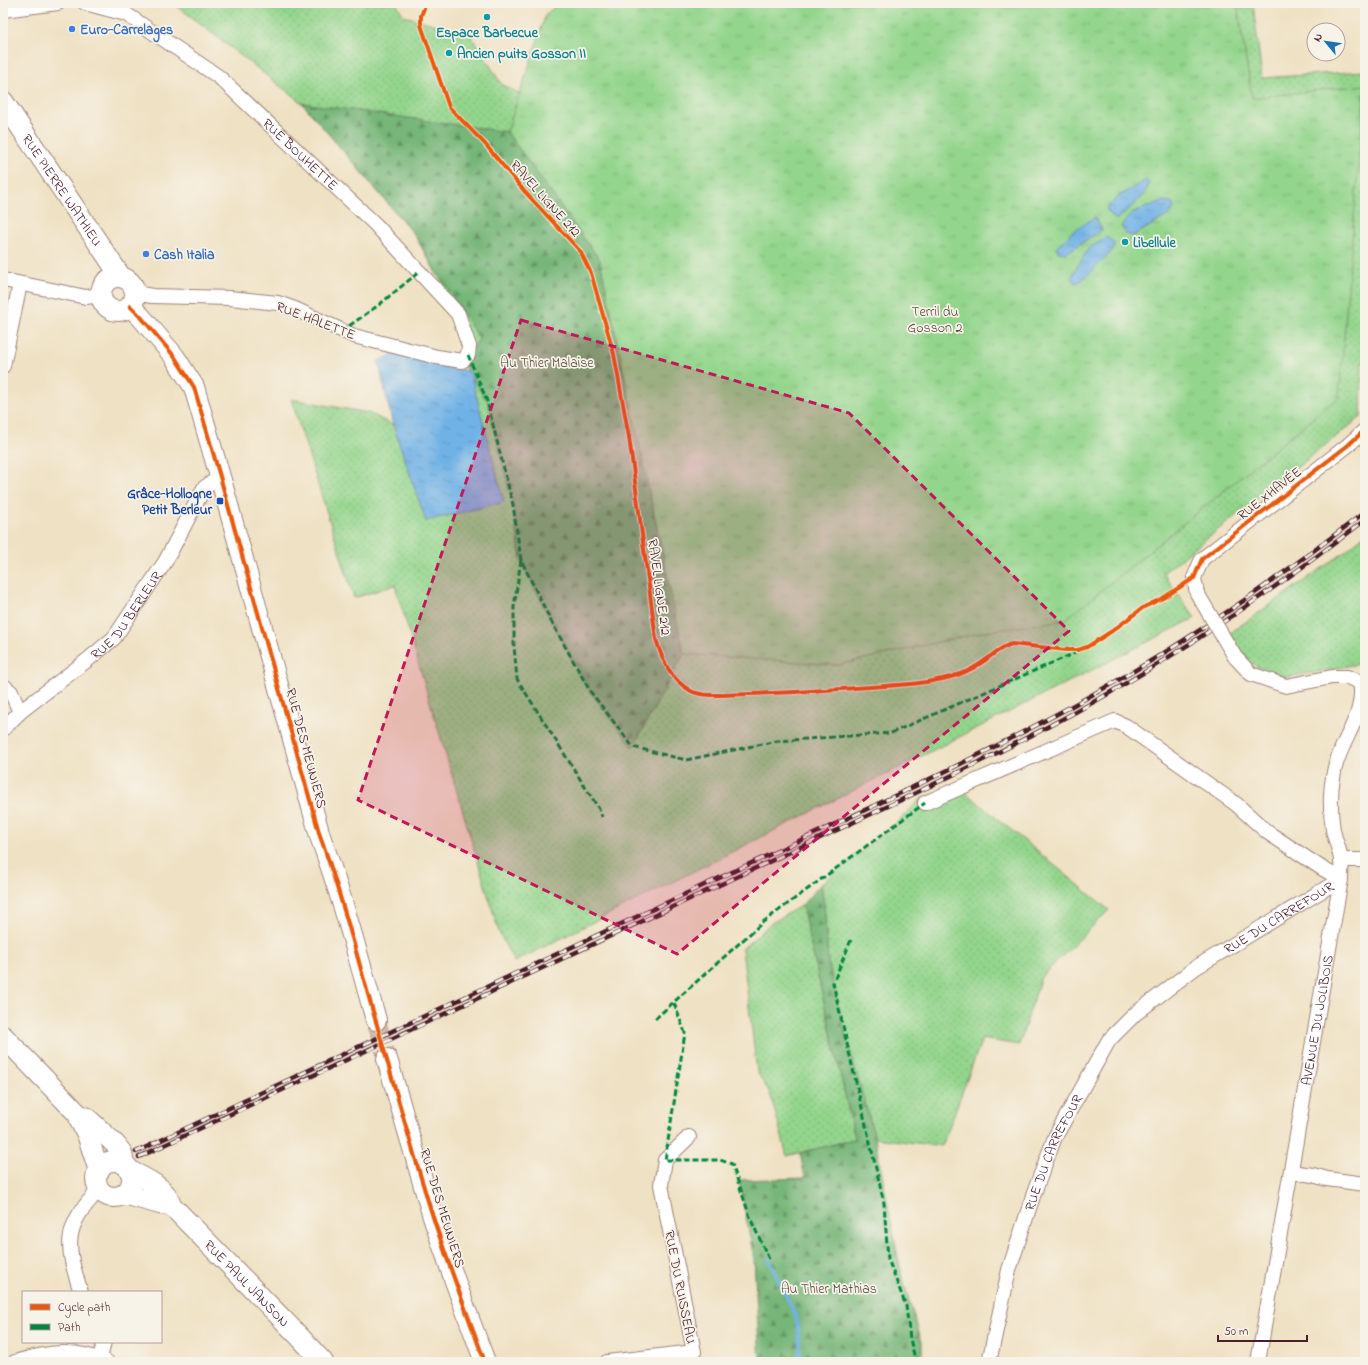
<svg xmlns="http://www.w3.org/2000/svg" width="1368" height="1365" font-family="'Indie Flower',sans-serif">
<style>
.grass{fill:url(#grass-dots);stroke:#6e7a5c}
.forest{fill:url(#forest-firs);stroke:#606a52}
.park{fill:url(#park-tufts);stroke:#6e7a5c}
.water{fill:url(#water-ripples);stroke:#5e6888}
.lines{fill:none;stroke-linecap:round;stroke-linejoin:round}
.stream{stroke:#71b2e6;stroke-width:3.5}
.secondary-tunnel{stroke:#cebaa5;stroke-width:20;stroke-dasharray:20 10;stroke-linecap:butt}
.street-casing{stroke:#9c8077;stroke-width:16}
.secondary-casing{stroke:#9c8077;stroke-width:22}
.street{stroke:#fff;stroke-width:14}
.secondary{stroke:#fff;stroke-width:20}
.rail-casing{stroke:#4a1f2b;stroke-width:4.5}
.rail{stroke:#f7f3e8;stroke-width:3;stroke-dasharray:9;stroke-linecap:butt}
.street-bridge-casing{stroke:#9c8077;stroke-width:16;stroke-linecap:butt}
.street-bridge{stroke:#fff;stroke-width:14}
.quiet{stroke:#00873e;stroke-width:3;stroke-dasharray:6 3;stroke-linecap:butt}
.cycleway-casing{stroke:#f7f3e8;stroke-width:6}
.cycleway{stroke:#e8590c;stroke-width:4}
.marked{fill:#c2185b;fill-opacity:0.2;stroke:#c2185b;stroke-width:3;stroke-dasharray:8 5;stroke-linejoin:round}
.culture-dot{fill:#0f9aa8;stroke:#f7f3e8;stroke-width:1.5}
.shop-dot{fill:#3f7fe0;stroke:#f7f3e8;stroke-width:1.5}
.transit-dot{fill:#1a4fb4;stroke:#f7f3e8;stroke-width:1.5}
.labels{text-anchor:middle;stroke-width:3.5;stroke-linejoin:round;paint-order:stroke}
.shop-label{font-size:14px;font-weight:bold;fill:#366cbe;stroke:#f7f3e8;text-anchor:start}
.culture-label{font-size:14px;font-weight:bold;fill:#0d838f;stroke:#f7f3e8;text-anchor:start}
.street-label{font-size:14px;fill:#4a1f2b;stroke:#f7f3e8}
.park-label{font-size:14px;fill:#5c4c43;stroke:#f7f3e8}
.transit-label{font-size:14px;font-weight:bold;fill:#164399;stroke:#f7f3e8;text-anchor:end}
</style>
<defs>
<pattern id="grass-dots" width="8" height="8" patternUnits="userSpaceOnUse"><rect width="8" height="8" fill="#93d58c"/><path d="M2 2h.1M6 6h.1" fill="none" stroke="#80b679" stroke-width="1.8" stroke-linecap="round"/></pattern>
<pattern id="forest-firs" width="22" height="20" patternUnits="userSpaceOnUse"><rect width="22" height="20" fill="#76b678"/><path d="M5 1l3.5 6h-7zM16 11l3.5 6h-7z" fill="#639363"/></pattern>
<pattern id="park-tufts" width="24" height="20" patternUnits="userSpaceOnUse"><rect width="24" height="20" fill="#93d58c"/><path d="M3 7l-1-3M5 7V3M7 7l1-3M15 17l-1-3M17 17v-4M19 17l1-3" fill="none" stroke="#80b679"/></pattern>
<pattern id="water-ripples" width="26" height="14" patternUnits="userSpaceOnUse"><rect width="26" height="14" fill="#71b2e6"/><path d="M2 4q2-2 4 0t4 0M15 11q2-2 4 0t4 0" fill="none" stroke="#5f90bb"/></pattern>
</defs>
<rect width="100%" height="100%" fill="#f7f3e8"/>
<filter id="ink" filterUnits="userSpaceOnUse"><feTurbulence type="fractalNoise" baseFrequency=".025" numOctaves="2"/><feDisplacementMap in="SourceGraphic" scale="8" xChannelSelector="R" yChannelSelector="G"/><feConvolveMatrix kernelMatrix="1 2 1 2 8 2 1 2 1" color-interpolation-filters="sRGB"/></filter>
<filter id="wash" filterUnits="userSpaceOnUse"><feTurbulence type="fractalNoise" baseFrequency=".012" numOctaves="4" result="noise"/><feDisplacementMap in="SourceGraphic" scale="16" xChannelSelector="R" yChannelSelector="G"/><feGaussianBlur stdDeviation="0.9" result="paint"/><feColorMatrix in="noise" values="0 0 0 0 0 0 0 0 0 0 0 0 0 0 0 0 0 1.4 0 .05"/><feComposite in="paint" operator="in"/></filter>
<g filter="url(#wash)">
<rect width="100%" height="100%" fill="#efe1c3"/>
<!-- grass -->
<g class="grass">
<path d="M 173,3 L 396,3 L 404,16 L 470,34 L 502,85 L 552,109 L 666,3 L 1253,3 L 1262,78 L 1365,71 L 1365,362 L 1362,363 L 1361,417 L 1163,573 L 1195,618 L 514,962 L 499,932 L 395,585 L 354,598 L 291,399 L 369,413 L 393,425 L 426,521 L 470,372 L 459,314 L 414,234 L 302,103 Z"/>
<path d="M 1365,535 L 1365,651 L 1363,663 L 1323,671 L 1288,677 L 1268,673 L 1249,662 L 1230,633 L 1339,556 Z"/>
<path d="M 960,788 L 1109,910 L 1041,977 L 1019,1045 L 982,1039 L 942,1146 L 875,1138 L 844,1030 L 828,961 L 824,904 L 821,884 L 894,825 L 922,798 Z"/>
<path d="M 802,905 L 855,1139 L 787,1156 L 770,1093 L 757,1072 L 742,949 L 770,924 Z"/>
</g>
<!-- forest -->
<g class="forest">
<path d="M 302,103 L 507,132 L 600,260 L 684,654 L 633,747 L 590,691 L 551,621 L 521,560 L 513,505 L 487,401 L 462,364 L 479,339 L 414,234 Z"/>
<path d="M 821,884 L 824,904 L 828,961 L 844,1030 L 875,1138 L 902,1277 L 922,1342 L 922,1362 L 760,1362 L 754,1259 L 739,1180 L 805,1178 L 800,1153 L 855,1139 L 802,905 Z"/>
</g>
<!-- park -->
<path class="park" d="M 560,3 L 1237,3 L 1252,98 L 1365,85 L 1339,397 L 1065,620 L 983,632 L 838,665 L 684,654 L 600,260 L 507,132 L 546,14 Z"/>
<!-- water -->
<g class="water">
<path d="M 1146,180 L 1149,183 C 1148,195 1125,211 1116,220 L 1106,209 L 1119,196 Z"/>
<path d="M 1163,201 L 1172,202 L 1174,208 L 1167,216 L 1133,236 L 1126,234 L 1121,226 L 1134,212 Z"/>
<path d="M 1095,217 L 1102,230 L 1066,253 L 1058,252 L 1057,247 L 1072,232 Z"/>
<path d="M 1107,237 L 1114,243 L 1114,249 L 1083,280 L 1076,283 L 1072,279 L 1075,270 L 1089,248 Z"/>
<path d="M 393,352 L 470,372 L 504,502 L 426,521 L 393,425 L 378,361 L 388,357 Z"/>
</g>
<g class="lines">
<!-- stream -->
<path class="stream" d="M 769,1259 L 796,1317 L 800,1347 L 799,1362"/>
</g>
</g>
<g filter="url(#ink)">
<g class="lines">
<!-- secondary-tunnel -->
<path class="secondary-tunnel" d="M 376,1020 L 387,1059"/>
<defs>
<g id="street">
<path id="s1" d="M 85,3 L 126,14 L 219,77 L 375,224 L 458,314 L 469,346 L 468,355 L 462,361 L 437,357 L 354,336 L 295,309 L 278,303 L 230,298 L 152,296 L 135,293"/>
<path d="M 3,10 L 58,3"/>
<path d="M 3,280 L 86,297 L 101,295"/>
<path d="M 3,366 L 20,284"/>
<path d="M 1197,593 L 1194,578 L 1202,559 L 1347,446 L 1365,430"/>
<path d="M 1235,657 L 1251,674 L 1286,686 L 1332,677 L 1347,677 L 1360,682"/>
<path d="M 3,685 L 11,692 L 20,712"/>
<path id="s2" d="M 3,729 L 20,712 L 90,658 L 114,638 L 165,562 L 204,488 L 211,483 L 221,480"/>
<path d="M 925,803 L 1115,721 L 1126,726 L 1236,804 L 1267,832 L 1323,869 L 1341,879"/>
<path d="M 1341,860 L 1365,860"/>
<path d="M 1291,1172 L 1313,1175 L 1327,1179 L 1365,1184"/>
<path d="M 81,1292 C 65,1244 63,1227 100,1189"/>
<path d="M 100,1359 L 104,1342"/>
<path d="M 15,1362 C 48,1352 75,1348 107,1362"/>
<path d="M 607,1362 L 694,1352 L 661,1185 L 665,1160 L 689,1137"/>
<path id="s3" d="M 989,1362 L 1009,1270 L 1034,1193 L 1055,1137 L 1109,1040 L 1135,1014 L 1195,968 L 1341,879"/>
<path id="s4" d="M 1258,1362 L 1341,879 C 1341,873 1342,866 1341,860 C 1340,850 1335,840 1333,830 C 1330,811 1330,791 1334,772 C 1339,741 1367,715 1360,682"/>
</g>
<g id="secondary">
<path id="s5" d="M 3,101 L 121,277"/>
<circle cx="118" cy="294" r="17"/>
<path d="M 130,306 L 141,317 L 174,356 L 194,387 L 221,480 L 320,836 C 342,896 359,959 376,1020"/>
<path d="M 3,1036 L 79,1115 L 80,1121 L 87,1134 L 99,1171"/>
<path d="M 387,1059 L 433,1217 L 455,1281 L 485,1362"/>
<path d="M 79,1115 L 86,1117 L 116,1145 L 122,1153 L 124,1164"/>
<circle cx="114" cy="1179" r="18"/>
<path id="s6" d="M 130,1171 C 145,1178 167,1188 171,1205 L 297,1334 L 323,1362"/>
<path d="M 124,1194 L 160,1204 L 171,1205"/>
</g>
</defs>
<!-- street casing -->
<use href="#street" class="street-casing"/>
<!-- secondary casing -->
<use href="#secondary" class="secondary-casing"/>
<!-- street -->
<use href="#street" class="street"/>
<!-- secondary -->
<use href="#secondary" class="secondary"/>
<defs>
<g id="rail">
<path d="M 136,1152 C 323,1063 510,976 698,888 C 833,825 969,764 1099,691 C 1193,639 1280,577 1365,512"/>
<path d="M 139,1157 C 320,1074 500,987 681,903 C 754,869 828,834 901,800 C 970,767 1039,733 1106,695 C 1196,643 1282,584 1365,520"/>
</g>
</defs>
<!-- rail casing -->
<use href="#rail" class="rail-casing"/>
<!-- rail -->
<use href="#rail" class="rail"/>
<defs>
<path id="street-bridge" d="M 1197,593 L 1235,657"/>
</defs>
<!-- street-bridge casing -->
<use href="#street-bridge" class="street-bridge-casing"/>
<!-- street-bridge -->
<use href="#street-bridge" class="street-bridge"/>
<!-- quiet -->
<g class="quiet">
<path d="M 342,331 L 380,304 L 419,272"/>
<path d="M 468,355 L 487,401 L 513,505 L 521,560 L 551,621 L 590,691 L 633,747 L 686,760 L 777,741 L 891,733 L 1075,653"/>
<path d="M 521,560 L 514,607 L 514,646 L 517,679 L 599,809 L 602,817"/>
<path d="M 851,940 L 833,983 L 884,1203 L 888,1259 L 906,1306 L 910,1339 L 916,1362"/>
<path d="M 674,1003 L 685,1033 L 665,1160 L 720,1160 L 732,1164 L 751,1220 L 769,1259"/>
<path d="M 655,1019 L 763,922 L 925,803"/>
</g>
<defs>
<g id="cycleway">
<path d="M 426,3 L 421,16 L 421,25 L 449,107 L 485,144 L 525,192 L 580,251 L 591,273 L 614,354 L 629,437 L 656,639 C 662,660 671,680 691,691 C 705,698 732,694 748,694 C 789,693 829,690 870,687 C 898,685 932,684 960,674 C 968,671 976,667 984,661 C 993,655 1000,647 1012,644 L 1066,650 L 1078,650 L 1087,647 L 1112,631 L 1144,607 L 1163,598 L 1194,578 L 1202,559 L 1347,446 L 1365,430"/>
<path d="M 130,306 L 141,317 L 174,356 L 194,387 L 221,480 L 320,836 C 343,898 358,962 377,1025 C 395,1089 413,1153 433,1217 C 449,1266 467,1314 485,1362"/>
</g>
</defs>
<!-- cycleway casing -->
<use href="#cycleway" class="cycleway-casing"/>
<!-- cycleway -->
<use href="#cycleway" class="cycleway"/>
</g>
</g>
<!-- marked area -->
<path class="marked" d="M 521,320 L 849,413 L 1069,631 L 677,954 L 358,800 Z"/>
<!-- markers -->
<g class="culture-dot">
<circle cx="487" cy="17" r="4"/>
<circle cx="449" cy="53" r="4"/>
<circle cx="1125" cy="242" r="4"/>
</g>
<g class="shop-dot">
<circle cx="72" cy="29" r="4"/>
<circle cx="146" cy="254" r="4"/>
</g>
<rect class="transit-dot" x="216" y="497" width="8" height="8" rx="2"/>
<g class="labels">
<!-- shop labels -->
<g class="shop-label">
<text x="80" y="34">Euro-Carrelages</text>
<text x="154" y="259">Cash Italia</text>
</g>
<!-- culture labels -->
<g class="culture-label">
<text x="487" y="37" text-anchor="middle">Espace Barbecue</text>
<text x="457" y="58">Ancien puits Gosson II</text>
<text x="1133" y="247">Libellule</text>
</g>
<!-- street labels -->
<g class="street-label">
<text dy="5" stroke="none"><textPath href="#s1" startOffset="267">RUE BOUHETTE</textPath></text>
<text dy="5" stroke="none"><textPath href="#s5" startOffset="107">RUE PIERRE WATHIEU</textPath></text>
<text transform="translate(546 198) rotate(48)" y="5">RAVEL LIGNE 212</text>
<text transform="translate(316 320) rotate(21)" y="5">RUE HALETTE</text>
<text transform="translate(1269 493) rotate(-38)" y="5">RUE XHAVÉE</text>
<text transform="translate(660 587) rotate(82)" y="5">RAVEL LIGNE 212</text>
<text dy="5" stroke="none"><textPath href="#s2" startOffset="169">RUE DU BERLEUR</textPath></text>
<text transform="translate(307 748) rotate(75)" y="5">RUE DES MEUNIERS</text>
<text dy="5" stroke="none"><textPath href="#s3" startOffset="556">RUE DU CARREFOUR</textPath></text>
<text dy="5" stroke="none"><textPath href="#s4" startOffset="347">AVENUE DU JOLIBOIS</textPath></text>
<text dy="5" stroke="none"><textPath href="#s3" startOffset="220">RUE DU CARREFOUR</textPath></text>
<text transform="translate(443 1208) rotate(73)" y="5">RUE DES MEUNIERS</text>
<text dy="5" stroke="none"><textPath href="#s6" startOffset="164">RUE PAUL JANSON</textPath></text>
<text transform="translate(681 1287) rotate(79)" y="5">RUE DU RUISSEAU</text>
</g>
<!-- park labels -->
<g class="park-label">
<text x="935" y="316">Terril du<tspan x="935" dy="16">Gosson 2</tspan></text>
<text x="547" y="367">Au Thier Malaise</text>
<text x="829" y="1293">Au Thier Mathias</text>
</g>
<!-- transit labels -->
<g class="transit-label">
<text x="212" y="498">Grâce-Hollogne<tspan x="212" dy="16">Petit Berleur</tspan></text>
</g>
</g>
<!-- margin -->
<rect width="1368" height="1365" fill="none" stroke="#f7f3e8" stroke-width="16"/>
<!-- legend -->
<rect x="22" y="1291" width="140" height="52" fill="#f7f3e8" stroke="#b29e9c"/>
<rect x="30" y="1304" width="20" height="6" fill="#e8590c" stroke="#b29e9c"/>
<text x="58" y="1311" font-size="12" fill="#4a1f2b">Cycle path</text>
<rect x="30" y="1324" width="20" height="6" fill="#00873e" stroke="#b29e9c"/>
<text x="58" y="1331" font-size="12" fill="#4a1f2b">Path</text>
<!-- north arrow -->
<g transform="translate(1326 42) rotate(299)"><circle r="19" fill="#f7f3e8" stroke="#b29e9c"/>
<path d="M0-3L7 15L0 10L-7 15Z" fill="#1f6fb2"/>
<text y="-6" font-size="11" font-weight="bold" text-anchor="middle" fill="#4a1f2b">N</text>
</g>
<!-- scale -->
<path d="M1218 1335v6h89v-6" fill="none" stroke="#4a1f2b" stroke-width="2"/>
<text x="1224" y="1335" font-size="12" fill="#4a1f2b" stroke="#f7f3e8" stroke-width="3" paint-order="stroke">50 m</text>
</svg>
